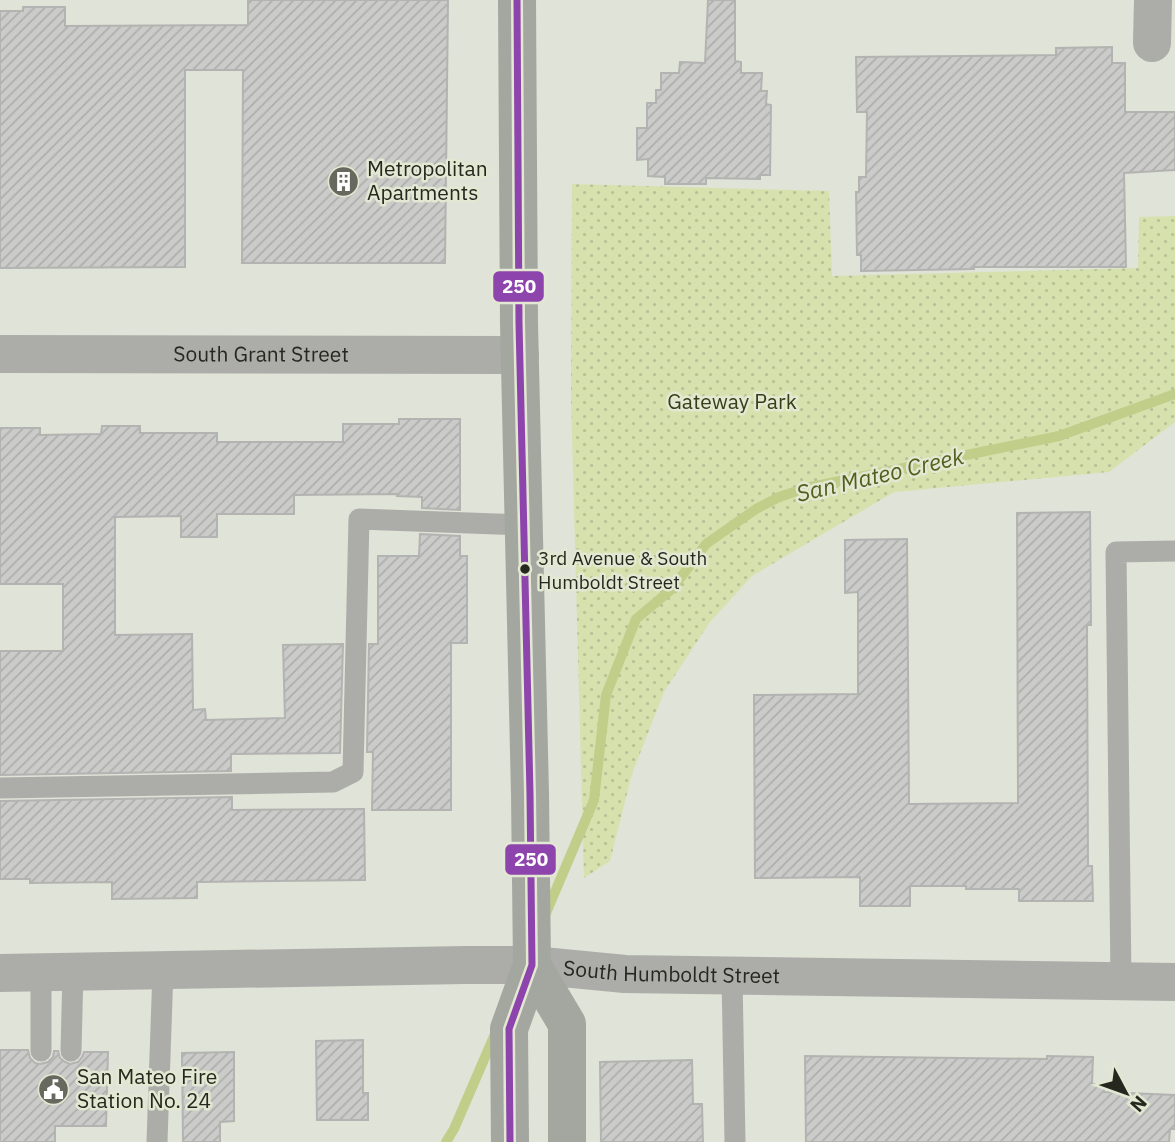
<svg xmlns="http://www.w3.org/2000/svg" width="1175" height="1142" font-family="'IBM Plex Sans',sans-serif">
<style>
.park{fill:url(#park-dots)}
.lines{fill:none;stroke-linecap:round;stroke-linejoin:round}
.stream{stroke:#c1ce89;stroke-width:10}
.building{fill:url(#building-hatch);stroke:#b3b3b1;stroke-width:2}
.service{stroke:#acada9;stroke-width:21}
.minor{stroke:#acada9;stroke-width:38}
.tertiary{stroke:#acada9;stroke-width:38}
.primary{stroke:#a4a7a0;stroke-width:38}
.bus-1-casing{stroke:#e2e8d2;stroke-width:12}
.bus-1{stroke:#8e44ad;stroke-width:7}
.bus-dot{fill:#26281f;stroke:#e2e8d2;stroke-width:2.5}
.labels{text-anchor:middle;stroke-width:5;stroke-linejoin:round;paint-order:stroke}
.bus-label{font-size:19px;fill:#26281f;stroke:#e2e8d2;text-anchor:start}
.poi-label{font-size:21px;fill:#26281f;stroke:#e2e8d2;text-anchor:start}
.street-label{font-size:21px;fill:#26281f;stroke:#e2e8d2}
.park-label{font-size:21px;fill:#373e17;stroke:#e2e8d2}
.water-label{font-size:23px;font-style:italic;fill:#545e1c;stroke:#e2e8d2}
.line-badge{stroke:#e2e8d2;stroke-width:2.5}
.badge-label{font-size:19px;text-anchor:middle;font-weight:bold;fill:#fff}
</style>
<defs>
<pattern id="park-dots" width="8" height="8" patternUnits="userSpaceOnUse" patternTransform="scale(1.75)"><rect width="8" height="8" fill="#d7e1ae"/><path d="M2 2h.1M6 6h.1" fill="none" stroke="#b8c195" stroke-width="1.8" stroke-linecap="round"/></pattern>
<pattern id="building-hatch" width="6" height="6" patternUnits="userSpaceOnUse" patternTransform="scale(1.75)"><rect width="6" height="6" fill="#cbcbc9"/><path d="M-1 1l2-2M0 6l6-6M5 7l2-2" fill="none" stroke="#aeaeac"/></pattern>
</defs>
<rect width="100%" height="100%" fill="#e0e3d7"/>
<!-- park -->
<path class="park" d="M 572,184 L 829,191 L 832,276 L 1138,268 L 1139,217 L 1175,216 L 1175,422 L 1109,472 L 894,492 L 752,576 L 710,622 L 664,692 L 632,774 L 610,861 L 584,878 L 571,398 Z"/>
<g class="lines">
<!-- stream -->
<g class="stream">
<path d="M 546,913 L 594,800 L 606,695 L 636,619 L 672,589 L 706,544 L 756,509 L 779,497 L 806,488 L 1059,436 L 1175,394"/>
<path d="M 446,1142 L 454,1129 L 495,1034"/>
</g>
</g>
<!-- building -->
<g class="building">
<path d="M 248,0 L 448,0 L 445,263 L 242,263 L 243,70 L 185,70 L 185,267 L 0,268 L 0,11 L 23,11 L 23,7 L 65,7 L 65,26 L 248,25 Z"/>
<path d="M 708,0 L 735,0 L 735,61 L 741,62 L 741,73 L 762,73 L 761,91 L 767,91 L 766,104 L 771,105 L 770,175 L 760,175 L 760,179 L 706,178 L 706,184 L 665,184 L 665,177 L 648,176 L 648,159 L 637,160 L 637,128 L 647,128 L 647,103 L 656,103 L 656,90 L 661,90 L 661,73 L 679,73 L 680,62 L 705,63 Z"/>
<path d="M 1112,47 L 1112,63 L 1125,63 L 1125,112 L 1175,112 L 1175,170 L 1124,173 L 1126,267 L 974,267 L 974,269 L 861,271 L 861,255 L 857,255 L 856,192 L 859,192 L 859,177 L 866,177 L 867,112 L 857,112 L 856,57 L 1056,55 L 1056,48 Z"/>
<path d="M 399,419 L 460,419 L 460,510 L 422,508 L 422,497 L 397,496 L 397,494 L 294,495 L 294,514 L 217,514 L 217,537 L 181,537 L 181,516 L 115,517 L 115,635 L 192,634 L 193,710 L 205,709 L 206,720 L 285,718 L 283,645 L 343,644 L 340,753 L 231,754 L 231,771 L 0,775 L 0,651 L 63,651 L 63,584 L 0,584 L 0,428 L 40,428 L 40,435 L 101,434 L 102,426 L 140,426 L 140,433 L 217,433 L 217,442 L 343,442 L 343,424 L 399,424 Z"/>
<path d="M 1090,512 L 1091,625 L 1087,625 L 1088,866 L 1092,866 L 1093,901 L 1019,901 L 1019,889 L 966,889 L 966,886 L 910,886 L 910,906 L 860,906 L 860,877 L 755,878 L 754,695 L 858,694 L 858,592 L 845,593 L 845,540 L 907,539 L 909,804 L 1018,803 L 1017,513 Z"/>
<path d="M 420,534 L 460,536 L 460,556 L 467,556 L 467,643 L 451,643 L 451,810 L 372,810 L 373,752 L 367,752 L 369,644 L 378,644 L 378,556 L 419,556 Z"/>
<path d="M 232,797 L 232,810 L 364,809 L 365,880 L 197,882 L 197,898 L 112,899 L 112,882 L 30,883 L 30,879 L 0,879 L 0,801 Z"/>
<path d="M 363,1040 L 363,1093 L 368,1093 L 368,1120 L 317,1120 L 316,1041 Z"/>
<path d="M 0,1050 L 28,1050 L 30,1058 L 35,1063 L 40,1064 L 48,1062 L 53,1057 L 54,1051 L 58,1051 L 60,1058 L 65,1062 L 70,1064 L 78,1062 L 82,1057 L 84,1052 L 108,1052 L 106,1126 L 55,1126 L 55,1142 L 0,1142 Z"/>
<path d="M 234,1052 L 234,1121 L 220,1122 L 220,1142 L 183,1142 L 182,1053 Z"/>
<path d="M 805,1056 L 1047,1059 L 1047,1056 L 1093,1057 L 1092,1084 L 1105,1084 L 1104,1092 L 1175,1095 L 1175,1129 L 1170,1129 L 1169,1142 L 806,1142 Z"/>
<path d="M 692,1060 L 693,1104 L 702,1104 L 703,1142 L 601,1142 L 600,1062 Z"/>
</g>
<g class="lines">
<!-- service -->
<g class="service">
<path d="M 0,788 L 333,782 L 353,772 L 359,519 L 523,525"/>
<path d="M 41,972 L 41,1051"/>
<path d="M 732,975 L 735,1142"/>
<path d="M 1121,981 L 1116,552 L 1175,551"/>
<path d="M 71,1051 L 73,971"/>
<path d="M 157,1142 L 163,970"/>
</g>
<!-- minor -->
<path class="minor" d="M 1152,43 L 1153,0"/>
<!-- tertiary -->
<g class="tertiary">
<path id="s1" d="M 0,354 L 520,355"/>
<path id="s2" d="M 0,973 L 465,965 L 532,965 L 625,974 L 1175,982"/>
</g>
<!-- primary -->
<g class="primary">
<path d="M 532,965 L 567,1024 L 567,1142"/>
<path d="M 510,1142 L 509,1029 L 532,965 L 530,794 L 519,323 L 517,0"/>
</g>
<defs>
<path id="bus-1" d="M 510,1142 L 509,1029 L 532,965 L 530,794 L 519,323 L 517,0"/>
</defs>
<!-- bus-1 casing -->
<use href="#bus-1" class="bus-1-casing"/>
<!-- bus-1 -->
<use href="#bus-1" class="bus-1"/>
</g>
<!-- icons -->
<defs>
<symbol id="building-disc" viewBox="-11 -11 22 22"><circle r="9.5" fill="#67695f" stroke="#e2e8d2"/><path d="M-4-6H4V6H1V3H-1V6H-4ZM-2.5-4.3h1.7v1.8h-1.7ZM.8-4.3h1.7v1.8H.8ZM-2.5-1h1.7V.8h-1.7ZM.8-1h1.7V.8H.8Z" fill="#fff"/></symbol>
<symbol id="civic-disc" viewBox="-11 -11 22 22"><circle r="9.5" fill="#67695f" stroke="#e2e8d2"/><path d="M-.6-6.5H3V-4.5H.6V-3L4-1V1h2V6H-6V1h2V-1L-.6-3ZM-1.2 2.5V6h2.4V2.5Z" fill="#fff"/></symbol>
</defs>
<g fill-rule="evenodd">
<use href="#building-disc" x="326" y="164" width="35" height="35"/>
<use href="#civic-disc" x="36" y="1072" width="35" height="35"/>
</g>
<!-- markers -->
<circle class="bus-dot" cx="525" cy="569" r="6"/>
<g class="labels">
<!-- bus labels -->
<g class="bus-label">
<text x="538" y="565">3rd Avenue &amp; South<tspan x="538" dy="24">Humboldt Street</tspan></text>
</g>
<!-- poi labels -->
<g class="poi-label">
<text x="367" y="176">Metropolitan<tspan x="367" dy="24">Apartments</tspan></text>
<text x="77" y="1084">San Mateo Fire<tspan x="77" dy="24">Station No. 24</tspan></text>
</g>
<!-- street labels -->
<g class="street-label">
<text dy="7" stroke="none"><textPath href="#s1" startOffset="261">South Grant Street</textPath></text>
<text dy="7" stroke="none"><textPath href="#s2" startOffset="672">South Humboldt Street</textPath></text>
</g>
<!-- park labels -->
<g class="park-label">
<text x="732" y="409">Gateway Park</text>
</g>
<!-- water labels -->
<g class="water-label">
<text transform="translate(880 475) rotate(-13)" y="8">San Mateo Creek</text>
</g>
</g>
<g class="line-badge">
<rect x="492" y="270" width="53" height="33" rx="7" fill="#8e44ad"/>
<rect x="504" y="843" width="53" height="33" rx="7" fill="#8e44ad"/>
</g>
<g class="badge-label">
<text x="519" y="293">250</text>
<text x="531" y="866">250</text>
</g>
<!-- north arrow -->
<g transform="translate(1126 1093) rotate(131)" stroke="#e2e8d2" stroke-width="5" paint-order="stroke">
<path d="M0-5L12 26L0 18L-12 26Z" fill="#26281f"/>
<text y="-10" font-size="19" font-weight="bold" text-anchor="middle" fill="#26281f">N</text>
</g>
</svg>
